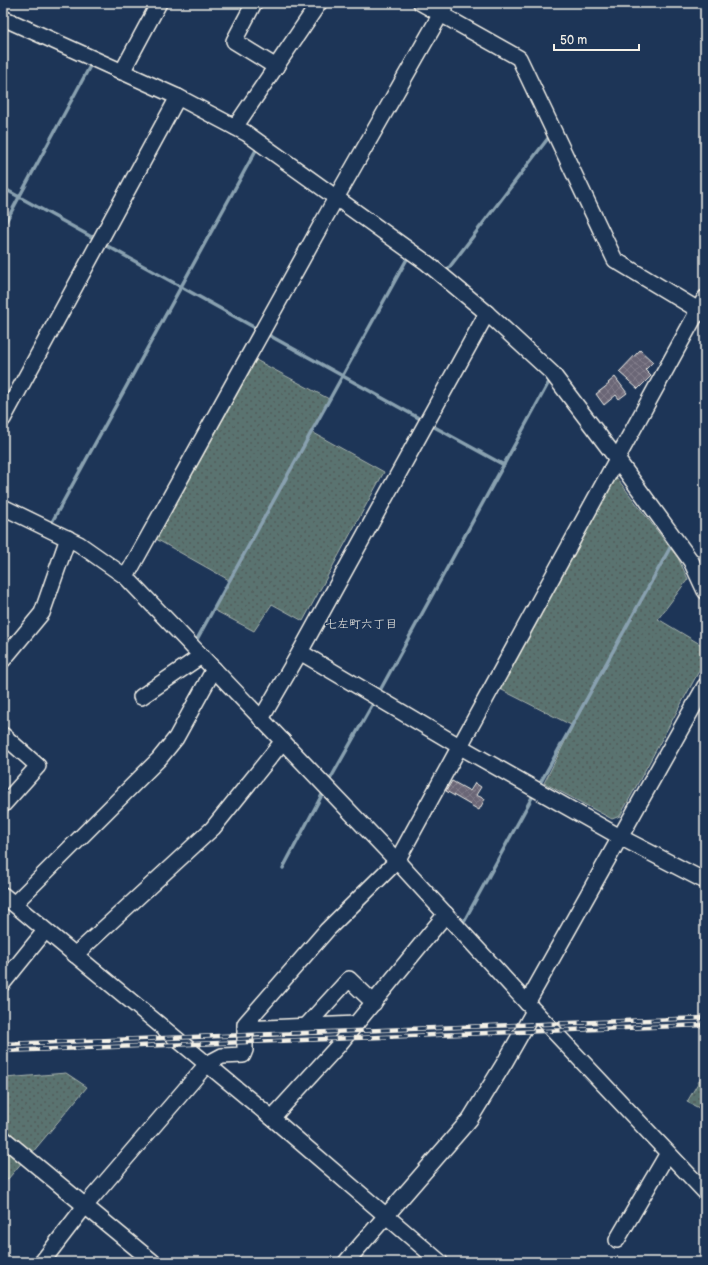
<svg xmlns="http://www.w3.org/2000/svg" width="708" height="1265" font-family="'Balsamiq Sans','Klee One',sans-serif">
<style>
.grass{fill:url(#grass-dots);stroke:#a7b2ac}
.lines{fill:none;stroke-linecap:round;stroke-linejoin:round}
.stream{stroke:#89a1b0;stroke-width:3.5}
.building{fill:url(#building-cross-hatch);stroke:#f4f1e8}
.minor-casing{stroke:#f4f1e8;stroke-width:18}
.minor{stroke:#1d3557;stroke-width:15}
.rail-casing{stroke:#f4f1e8;stroke-width:4.5}
.rail{stroke:#1d3557;stroke-width:3;stroke-dasharray:9;stroke-linecap:butt}
.labels{text-anchor:middle;stroke-width:3;stroke-linejoin:round;paint-order:stroke}
.neighbourhood-label{font-size:12px;fill:#f4f1e8;stroke:#1d3557}
</style>
<defs>
<pattern id="grass-dots" width="8" height="8" patternUnits="userSpaceOnUse"><rect width="8" height="8" fill="#5a7370"/><path d="M2 2h.1M6 6h.1" fill="none" stroke="#515b59" stroke-width="1.8" stroke-linecap="round"/></pattern>
<pattern id="building-cross-hatch" width="8" height="8" patternUnits="userSpaceOnUse"><rect width="8" height="8" fill="#6b6676"/><path d="M0 0l8 8M0 8l8-8" fill="none" stroke="#817c8a"/></pattern>
</defs>
<rect width="100%" height="100%" fill="#1d3557"/>
<filter id="ink" filterUnits="userSpaceOnUse"><feTurbulence type="fractalNoise" baseFrequency=".025" numOctaves="2"/><feDisplacementMap in="SourceGraphic" scale="8" xChannelSelector="R" yChannelSelector="G"/><feConvolveMatrix kernelMatrix="1 2 1 2 8 2 1 2 1" color-interpolation-filters="sRGB"/></filter>
<g filter="url(#ink)">
<!-- grass -->
<g class="grass">
<path d="M 256,360 L 329,399 L 312,432 L 384,472 L 303,621 L 272,604 L 254,631 L 214,610 L 229,580 L 156,539 Z"/>
<path d="M 616,477 L 678,558 L 688,579 L 658,619 L 705,647 L 705,660 L 620,816 L 612,819 L 544,783 L 573,726 L 500,689 Z"/>
<path d="M 705,1071 L 705,1111 L 687,1102 Z"/>
<path d="M 66,1073 L 87,1087 L 32,1153 L 3,1130 L 3,1080 L 5,1078 Z"/>
<path d="M 3,1144 L 23,1161 L 3,1185 Z"/>
</g>
<g class="lines">
<!-- stream -->
<g class="stream">
<path d="M 3,188 L 97,240"/>
<path d="M 3,227 L 90,66"/>
<path d="M 102,243 L 259,330"/>
<path d="M 445,273 L 549,137"/>
<path d="M 265,333 L 424,421"/>
<path d="M 429,424 L 504,465"/>
<path d="M 52,522 L 256,150"/>
<path d="M 196,641 L 407,259"/>
<path d="M 378,694 L 549,382"/>
<path d="M 328,783 L 375,700"/>
<path d="M 538,787 L 671,546"/>
<path d="M 283,868 L 324,791"/>
<path d="M 463,923 L 535,792"/>
<path d="M 3,1257 L 9,1262"/>
</g>
</g>
<!-- building -->
<g class="building">
<path d="M 640,350 L 653,362 L 645,370 L 651,376 L 638,389 L 619,372 Z"/>
<path d="M 615,377 L 627,393 L 619,399 L 616,395 L 604,405 L 596,394 L 609,384 L 608,383 Z"/>
<path d="M 452,781 L 470,791 L 475,783 L 481,787 L 476,795 L 485,799 L 479,810 L 446,791 Z"/>
</g>
<g class="lines">
<defs>
<g id="minor">
<path d="M 254,3 L 234,41 L 276,67"/>
<path d="M 421,3 L 519,58 L 615,260 L 705,314"/>
<path d="M 3,18 L 178,97 L 246,133 L 427,263 L 487,313 L 552,373 L 617,459 L 691,561 L 705,591"/>
<path d="M 122,72 L 159,3"/>
<path d="M 235,127 L 319,3"/>
<path d="M 3,419 L 178,97"/>
<path d="M 3,507 L 79,544 L 126,577 L 397,861 L 527,1003 L 705,1192"/>
<path d="M 126,577 L 336,198 L 447,3"/>
<path d="M 300,652 L 459,746 L 620,837 L 705,881"/>
<path d="M 3,660 L 42,613 L 68,538"/>
<path d="M 141,697 L 201,656"/>
<path d="M 261,719 L 300,652 L 487,313"/>
<path d="M 3,735 L 38,766 L 3,805"/>
<path d="M 3,895 L 272,1118 L 440,1262"/>
<path d="M 14,904 L 159,759 L 176,738 L 214,669"/>
<path d="M 75,955 L 213,828 L 283,741"/>
<path d="M 3,983 L 45,931"/>
<path d="M 527,1003 L 705,686"/>
<path d="M 306,1026 L 349,979 L 374,1003"/>
<path d="M 245,1029 L 356,1024"/>
<path d="M 272,1118 L 337,1047 L 446,914"/>
<path d="M 3,1138 L 153,1262"/>
<path d="M 617,1240 L 668,1153"/>
<path d="M 42,1262 L 85,1206 L 207,1064 L 222,1056 L 243,1055 L 245,1050 L 245,1024 L 327,930 L 397,861 L 705,298"/>
<path d="M 346,1262 L 470,1119 L 505,1062 L 534,1011"/>
</g>
</defs>
<!-- minor casing -->
<use href="#minor" class="minor-casing"/>
<!-- minor -->
<use href="#minor" class="minor"/>
<defs>
<g id="rail">
<path d="M 3,1044 L 705,1018"/>
<path d="M 3,1051 L 705,1025"/>
</g>
</defs>
<!-- rail casing -->
<use href="#rail" class="rail-casing"/>
<!-- rail -->
<use href="#rail" class="rail"/>
</g>
</g>
<g class="labels">
<!-- neighbourhood labels -->
<g class="neighbourhood-label">
<text x="361" y="628">七左町六丁目</text>
</g>
</g>
<!-- margin -->
<rect width="708" height="1265" fill="none" stroke="#1d3557" stroke-width="16"/>
<rect x="8" y="8" width="692" height="1249" fill="none" stroke="#f4f1e8" stroke-width="1.5" filter="url(#ink)"/>
<!-- scale -->
<path d="M554 44v6h85v-6" fill="none" stroke="#f4f1e8" stroke-width="2"/>
<text x="560" y="44" font-size="12" fill="#f4f1e8" stroke="#1d3557" stroke-width="3" paint-order="stroke">50 m</text>
</svg>
